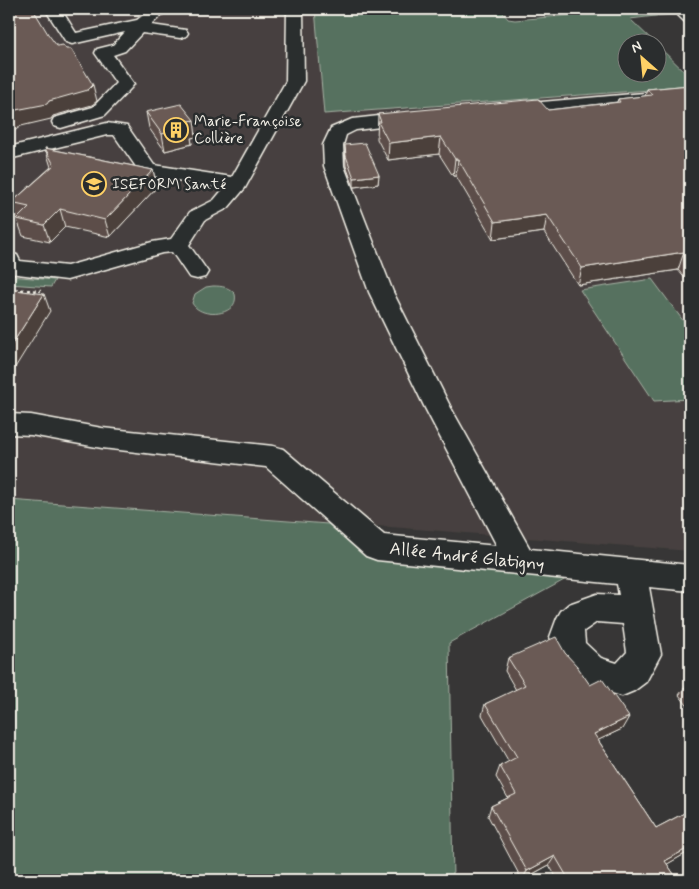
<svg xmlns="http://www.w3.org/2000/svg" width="699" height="889" font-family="Mynerve,sans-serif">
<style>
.built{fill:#47413f}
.green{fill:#57715f;stroke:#a6b1a4}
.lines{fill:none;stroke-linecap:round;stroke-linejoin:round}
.minor-casing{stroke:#f4f1e8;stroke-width:3}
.path{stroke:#f4f1e8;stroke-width:2.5;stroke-dasharray:3 3;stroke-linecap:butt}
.minor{fill:#2a2d2e;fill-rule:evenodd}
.wall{fill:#5c4d48;stroke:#f4f1e8}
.shaded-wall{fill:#4b3f3b;stroke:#f4f1e8}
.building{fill:#6b5a54;stroke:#f4f1e8}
.labels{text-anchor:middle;stroke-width:5;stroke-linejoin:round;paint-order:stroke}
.far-poi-label{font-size:15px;fill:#f4f1e8;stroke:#2a2d2e;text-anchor:start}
.street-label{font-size:18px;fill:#f4f1e8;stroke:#2a2d2e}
</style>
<rect width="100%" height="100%" fill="#373636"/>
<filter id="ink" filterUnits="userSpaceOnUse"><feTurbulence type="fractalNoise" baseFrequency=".02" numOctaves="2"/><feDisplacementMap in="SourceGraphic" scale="10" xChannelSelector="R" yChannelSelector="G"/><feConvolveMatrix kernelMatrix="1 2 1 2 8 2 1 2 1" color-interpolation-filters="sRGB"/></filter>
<g filter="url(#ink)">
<!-- built -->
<path class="built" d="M 9,9 L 315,9 L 324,113 L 690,87 L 690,551 L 378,526 L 328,524 L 9,500 Z"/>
<!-- green -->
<g class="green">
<path d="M 315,9 L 500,9 L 508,19 L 515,20 L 604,12 L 608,9 L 666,9 L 672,14 L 630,19 L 654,42 L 626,42 L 626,72 L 656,72 L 657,45 L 690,77 L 690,87 L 324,114 Z"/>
<path d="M 9,276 L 55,280 L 51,287 L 9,284 Z"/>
<path d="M 652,279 L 690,330 L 690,399 L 654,401 L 580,290 Z"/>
<path d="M 213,286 C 222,286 229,287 235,294 C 240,316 201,320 192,303 L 195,294 L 206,287 Z"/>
<path d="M 9,500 L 328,524 L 365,557 L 577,573 L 449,643 L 453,880 L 9,880 Z"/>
</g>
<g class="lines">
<defs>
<g id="minor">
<path d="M 45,9 L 61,9 L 76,33 L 137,20 L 151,9 L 168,9 L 151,25 L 186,30 L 188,33 L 186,36 L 180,38 L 142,33 L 125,51 L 113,55 L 134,84 L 131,88 L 105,115 L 61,128 L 54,126 L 52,122 L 54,118 L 93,107 L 116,83 L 95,53 L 97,49 L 113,45 L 125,32 L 72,44 L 66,42 Z"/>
<path d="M 287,9 L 303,9 L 304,81 L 245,188 L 228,208 L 205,220 L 189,245 L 208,272 L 205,277 L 197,279 L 189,277 L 172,252 L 162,253 L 67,280 L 9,273 L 9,253 L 17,255 L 20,261 L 67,266 L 152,242 L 171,239 L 190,212 L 214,200 L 224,188 L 141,174 L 114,135 L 107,135 L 9,159 L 9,147 L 107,123 L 127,126 L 154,165 L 232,177 L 286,81 Z"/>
<path d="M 672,9 L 689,9 L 690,23 L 684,21 Z"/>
<path d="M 690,89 L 690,99 L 507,115 L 501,114 L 498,110 L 501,106 L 507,105 Z"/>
<path d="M 415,112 L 422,114 L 424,118 L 422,122 L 356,130 L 346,135 L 343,145 L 344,166 L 393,292 L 451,408 L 530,549 L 690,565 L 690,591 L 649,587 L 661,654 L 646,682 L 634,691 L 622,696 L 585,685 L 568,673 L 557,656 L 550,637 L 557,618 L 561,611 L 569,604 L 597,594 L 619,595 L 617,584 L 377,560 L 366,556 L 266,467 L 102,448 L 31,435 L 9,434 L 9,414 L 31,415 L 102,428 L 273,446 L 283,449 L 384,535 L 497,546 L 425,408 L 369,292 L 324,166 L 323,145 L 331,128 L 352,119 ZM 597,622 L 623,624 L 627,652 L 617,663 L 601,658 L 585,643 L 584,631 Z"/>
</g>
</defs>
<!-- minor casing -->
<use href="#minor" class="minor-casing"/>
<!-- path -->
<path class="path" d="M 9,289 L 41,291"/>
<!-- minor -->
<use href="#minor" class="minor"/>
</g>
<!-- wall -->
<g class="wall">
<path d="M 690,85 L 690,282 L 688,282 L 678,270 L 578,285 L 544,232 L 493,239 L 456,176 L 453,176 L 439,154 L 388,160 L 377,139 L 378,114 L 548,110 L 617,102 L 618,99 L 645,96 L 647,89 Z"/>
<path d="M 146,112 L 196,137 L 191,138 L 192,144 L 165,151 L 149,128 Z"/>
<path d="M 345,145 L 379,175 L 378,184 L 354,187 L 346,166 Z"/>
<path d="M 45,148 L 153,170 L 157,187 L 110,237 L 65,227 L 50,242 L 23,236 L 11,203 L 51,167 Z"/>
<path d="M 565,653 L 590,685 L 622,729 L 598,740 L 656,828 L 688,811 L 687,810 L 690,807 L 690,851 L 667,864 L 678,880 L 558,880 L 549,865 L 522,880 L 488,816 L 491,806 L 508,798 L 496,777 L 500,766 L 509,762 L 482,715 L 485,704 L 516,690 L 505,671 L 508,658 Z"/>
<path d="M 690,682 L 690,709 L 679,695 L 688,683 Z"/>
</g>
<!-- shaded-wall -->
<g class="shaded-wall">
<path d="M 529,9 L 536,9 L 535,10 L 528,11 Z"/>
<path d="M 538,9 L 569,9 L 538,12 Z"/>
<path d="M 93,85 L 97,101 L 92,105 L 53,116 L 51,119 L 21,126 L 9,135 L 9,116 L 16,110 L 49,101 Z"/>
<path d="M 194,120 L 196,137 L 191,138 L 192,144 L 165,151 L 162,134 L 185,122 Z"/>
<path d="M 441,137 L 439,154 L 388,160 L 389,143 Z"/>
<path d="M 455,159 L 458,159 L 456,176 L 453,176 Z"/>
<path d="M 153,170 L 157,187 L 110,237 L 105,220 Z"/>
<path d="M 379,175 L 378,184 L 354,187 L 354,178 Z"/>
<path d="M 60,209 L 65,227 L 50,242 L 44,225 Z"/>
<path d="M 547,215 L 544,232 L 493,239 L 495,222 Z"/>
<path d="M 684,252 L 678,270 L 578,285 L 582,268 Z"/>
<path d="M 44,294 L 50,311 L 11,374 L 9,368 L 9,349 Z"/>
<path d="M 629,717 L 622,729 L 588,745 L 594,734 Z"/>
<path d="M 690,847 L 690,851 L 657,870 L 665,861 Z"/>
<path d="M 555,856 L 549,865 L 522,880 L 527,871 Z"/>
</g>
<!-- building -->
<g class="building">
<path d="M 9,9 L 33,9 L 48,34 L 57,46 L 63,45 L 66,49 L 71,49 L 93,85 L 88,90 L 49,101 L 47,104 L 16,110 L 9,116 Z"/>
<path d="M 690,85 L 690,260 L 684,252 L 582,268 L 547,215 L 495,222 L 458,159 L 455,159 L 441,137 L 389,143 L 378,122 L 381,122 L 378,114 L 538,99 L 548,110 L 620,102 L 618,99 L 652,95 L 647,89 Z"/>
<path d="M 181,104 L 194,120 L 185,122 L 189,127 L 162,134 L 146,112 Z"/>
<path d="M 365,143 L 379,175 L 354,178 L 346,156 L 345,145 Z"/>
<path d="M 45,148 L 153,170 L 105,220 L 60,209 L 44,225 L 17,219 L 29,207 L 11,203 L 54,165 Z"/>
<path d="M 9,289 L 44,294 L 9,349 Z"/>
<path d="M 556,637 L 565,653 L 577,666 L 590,685 L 602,679 L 629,717 L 594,734 L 656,828 L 690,810 L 690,847 L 665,861 L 678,880 L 569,880 L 555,856 L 527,871 L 491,806 L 516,794 L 500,766 L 517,757 L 485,704 L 525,685 L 508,658 Z"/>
</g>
</g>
<!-- icons -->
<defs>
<symbol id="building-ring" viewBox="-11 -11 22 22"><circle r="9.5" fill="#2a2d2e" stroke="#ffd166" stroke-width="1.5"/><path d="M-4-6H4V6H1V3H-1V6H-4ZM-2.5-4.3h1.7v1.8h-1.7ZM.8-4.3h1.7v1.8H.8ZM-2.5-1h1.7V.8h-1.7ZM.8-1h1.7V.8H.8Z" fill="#ffd166"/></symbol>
<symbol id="university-ring" viewBox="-11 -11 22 22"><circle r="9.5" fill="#2a2d2e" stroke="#ffd166" stroke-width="1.5"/><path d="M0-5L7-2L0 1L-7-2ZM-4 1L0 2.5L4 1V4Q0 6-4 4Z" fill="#ffd166"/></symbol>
</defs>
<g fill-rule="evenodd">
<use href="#building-ring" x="162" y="116" width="28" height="28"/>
<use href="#university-ring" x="80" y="170" width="28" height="28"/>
</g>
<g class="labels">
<!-- far-poi labels -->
<g class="far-poi-label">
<text x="194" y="126">Marie-Françoise<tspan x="194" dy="17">Collière</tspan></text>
<text x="112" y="189">ISEFORM Santé</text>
</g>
<!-- street labels -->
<g class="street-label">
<text transform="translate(467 556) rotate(6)" y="6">Allée André Glatigny</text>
</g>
</g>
<!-- margin -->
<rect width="699" height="889" fill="none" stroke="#2a2d2e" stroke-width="30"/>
<rect x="15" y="15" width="669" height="859" fill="none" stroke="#f4f1e8" stroke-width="2" filter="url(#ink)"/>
<!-- north arrow -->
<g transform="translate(642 58) rotate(333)"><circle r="24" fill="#2a2d2e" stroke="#7b7b78"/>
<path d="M0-4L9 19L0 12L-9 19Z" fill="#ffd166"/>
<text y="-8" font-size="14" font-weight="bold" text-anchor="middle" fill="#f4f1e8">N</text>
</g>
</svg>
